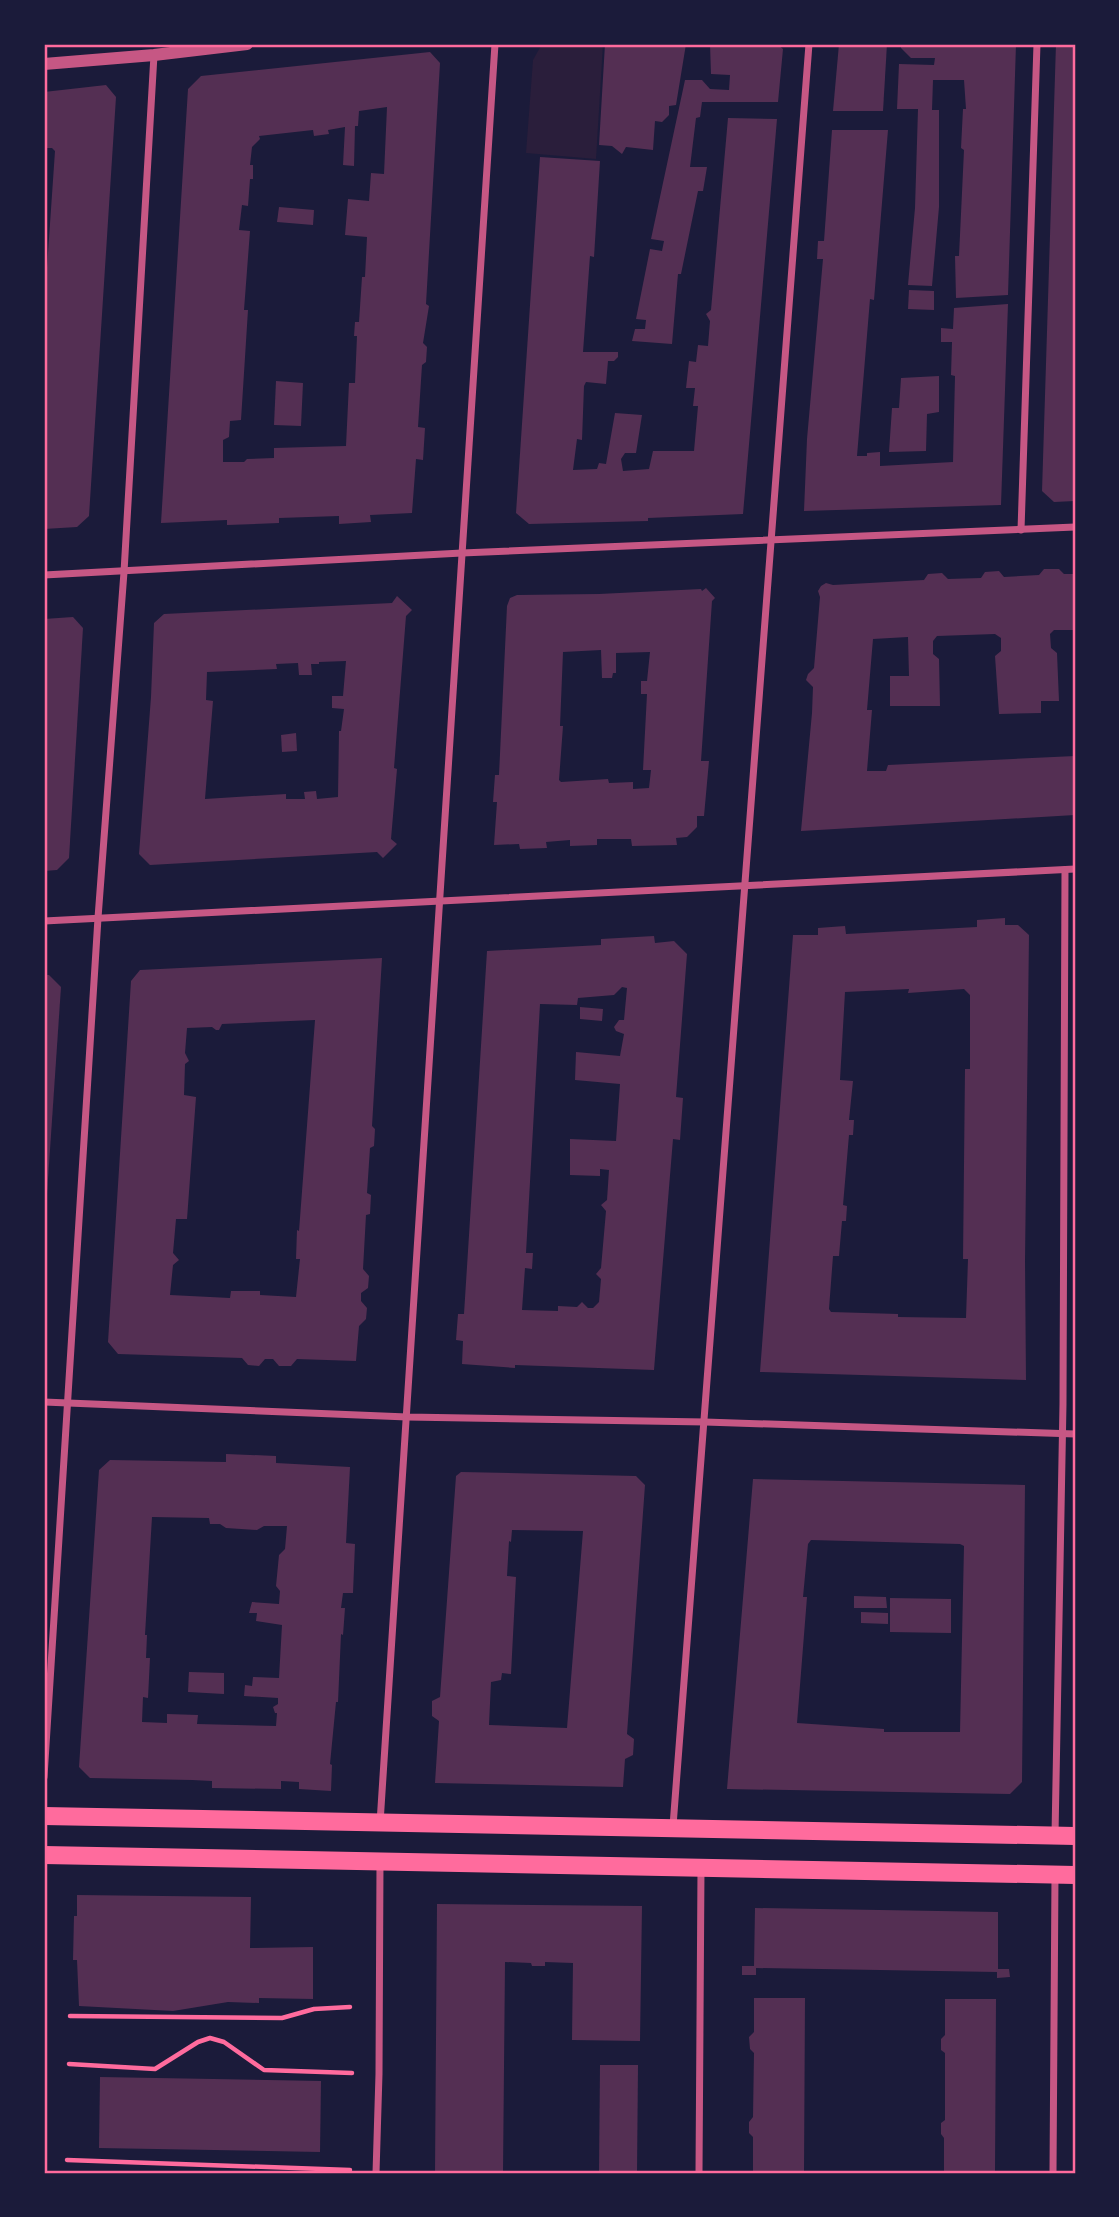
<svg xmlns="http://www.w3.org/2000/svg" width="1119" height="2217" font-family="'Noto Sans',sans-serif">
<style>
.green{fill:#2a1e3b}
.building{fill:#542f53;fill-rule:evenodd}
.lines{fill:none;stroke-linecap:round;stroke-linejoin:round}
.path{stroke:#ff6b9d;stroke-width:4.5}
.minor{stroke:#c65784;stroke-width:7}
.tertiary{stroke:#c65784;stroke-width:12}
.primary{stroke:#ff6b9d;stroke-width:18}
.neatline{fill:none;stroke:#ff6b9d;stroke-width:2.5}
</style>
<rect width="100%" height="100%" fill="#1b1b3a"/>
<!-- green -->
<path class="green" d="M 542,44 L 603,44 L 596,159 L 526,153 L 533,60 Z"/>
<!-- building -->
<g class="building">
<path d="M 605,44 L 686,44 L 676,105 L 669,106 L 669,115 L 662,122 L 655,121 L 653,150 L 626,147 L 622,154 L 612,146 L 599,145 Z"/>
<path d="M 710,44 L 777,44 L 783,49 L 778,102 L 702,102 L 700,117 L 696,118 L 690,167 L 707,167 L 703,191 L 698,191 L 681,274 L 678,274 L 672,344 L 632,341 L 635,329 L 645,329 L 646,320 L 636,319 L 650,249 L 662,251 L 664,241 L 651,239 L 685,80 L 702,80 L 710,89 L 729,90 L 730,75 L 711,74 Z"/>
<path d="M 839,44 L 887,44 L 883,111 L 833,111 Z"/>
<path d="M 901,44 L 1016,44 L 1008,295 L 956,298 L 955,256 L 959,256 L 964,150 L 961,148 L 963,109 L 966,109 L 964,80 L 933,80 L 932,110 L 939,110 L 939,207 L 932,286 L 908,285 L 915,208 L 918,109 L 897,109 L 899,64 L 934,65 L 935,58 L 911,58 L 901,48 Z"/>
<path d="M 1056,44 L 1075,44 L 1075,501 L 1054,502 L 1042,491 Z"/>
<path d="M 430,52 L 440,63 L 426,304 L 429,306 L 423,343 L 427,347 L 426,362 L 422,365 L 418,427 L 425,428 L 423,460 L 416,459 L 412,513 L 370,515 L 371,522 L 339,524 L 339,516 L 279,518 L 279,523 L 227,525 L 227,520 L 161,523 L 188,89 L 201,76 ZM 387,107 L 384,174 L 371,173 L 369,201 L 348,199 L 345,235 L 367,237 L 365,277 L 362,277 L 359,322 L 355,322 L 354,336 L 357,336 L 355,383 L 349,383 L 346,446 L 274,448 L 274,458 L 247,459 L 244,462 L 223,462 L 223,440 L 229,437 L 230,421 L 241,420 L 248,310 L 244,310 L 250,231 L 239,230 L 242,205 L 248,206 L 250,179 L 253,179 L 253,165 L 250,165 L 252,147 L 260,139 L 259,136 L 313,130 L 314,136 L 329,134 L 328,130 L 345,127 L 343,165 L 354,166 L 355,126 L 358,126 L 359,111 Z"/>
<path d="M 106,85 L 116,97 L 89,516 L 77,527 L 44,529 L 44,311 L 55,151 L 52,148 L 44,148 L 44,92 Z"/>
<path d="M 728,118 L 777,119 L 743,514 L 648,518 L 648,521 L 529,524 L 516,513 L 540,157 L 600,161 L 594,257 L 590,256 L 583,352 L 618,352 L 618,357 L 614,361 L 608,361 L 606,384 L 586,382 L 584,386 L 582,440 L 577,439 L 573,470 L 597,469 L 599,463 L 606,464 L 615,413 L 642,415 L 636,453 L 625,453 L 621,459 L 623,471 L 649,469 L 653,451 L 694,451 L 698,406 L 693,406 L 695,388 L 686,388 L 689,361 L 696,362 L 698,345 L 708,346 L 710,321 L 706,314 L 711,310 Z"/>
<path d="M 832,130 L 888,130 L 874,300 L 870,299 L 857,456 L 867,456 L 867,453 L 880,452 L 880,466 L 953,462 L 955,376 L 951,375 L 952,342 L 941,342 L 941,328 L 953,329 L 954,308 L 1008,304 L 1001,505 L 804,511 L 807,439 L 823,259 L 817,259 L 818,241 L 824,241 Z"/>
<path d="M 279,207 L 314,210 L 313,225 L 277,222 Z"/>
<path d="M 909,290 L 934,291 L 934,310 L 908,309 Z"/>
<path d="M 939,376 L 939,412 L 927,414 L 926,451 L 889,452 L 892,408 L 899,408 L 901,378 Z"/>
<path d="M 276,381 L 303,383 L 301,426 L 274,425 Z"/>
<path d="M 1044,569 L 1059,569 L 1064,574 L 1075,574 L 1075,630 L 1054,630 L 1050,634 L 1051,648 L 1057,653 L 1059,701 L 1041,701 L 1041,713 L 999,714 L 995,656 L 1001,651 L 1001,638 L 995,634 L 937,636 L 933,641 L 933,654 L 939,659 L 940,706 L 890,706 L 890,676 L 909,676 L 908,637 L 873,639 L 867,710 L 872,710 L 867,771 L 886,771 L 888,765 L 1075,756 L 1075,815 L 801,831 L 812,713 L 813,687 L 806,680 L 808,674 L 814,668 L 820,597 L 818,591 L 821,586 L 826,583 L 833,585 L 924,580 L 928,574 L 942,573 L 948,579 L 981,578 L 985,572 L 999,571 L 1004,577 L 1039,575 Z"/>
<path d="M 706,588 L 715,598 L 712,601 L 701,761 L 709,761 L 704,816 L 697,816 L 697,827 L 687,837 L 676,838 L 677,845 L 632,846 L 631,839 L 597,839 L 597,845 L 570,846 L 570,840 L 546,842 L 547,848 L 520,849 L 519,844 L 494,845 L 497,802 L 493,802 L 495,775 L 499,775 L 507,606 L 510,598 L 517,595 L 599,594 L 701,589 L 702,591 ZM 601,650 L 602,678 L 612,678 L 613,673 L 616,673 L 616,653 L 650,652 L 647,681 L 641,681 L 641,694 L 647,694 L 643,770 L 651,770 L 649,788 L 633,789 L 633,782 L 609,783 L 608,779 L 561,782 L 559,780 L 563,726 L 560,726 L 563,652 Z"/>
<path d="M 397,596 L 412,610 L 406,616 L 394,768 L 397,769 L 391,839 L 397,844 L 383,858 L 377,852 L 150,865 L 139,854 L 151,697 L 154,623 L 164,614 L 392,603 ZM 346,661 L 343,696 L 332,696 L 332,708 L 344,709 L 341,731 L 339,731 L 338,797 L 317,799 L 316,791 L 304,792 L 305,799 L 286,799 L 286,794 L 205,799 L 213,701 L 206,700 L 207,672 L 277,669 L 276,664 L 298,663 L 299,675 L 312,675 L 311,664 L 319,664 L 319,662 Z"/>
<path d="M 73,617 L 83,628 L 69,858 L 57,870 L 44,871 L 44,619 Z"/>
<path d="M 296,733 L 297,751 L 282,752 L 281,735 Z"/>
<path d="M 1005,918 L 1005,925 L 1018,925 L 1029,935 L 1025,1260 L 1026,1380 L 760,1372 L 793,935 L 818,935 L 818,928 L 845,926 L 846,934 L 977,927 L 977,920 ZM 909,989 L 908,993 L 964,989 L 970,995 L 970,1069 L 965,1069 L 963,1259 L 968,1259 L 966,1318 L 898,1317 L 898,1314 L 831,1312 L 829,1309 L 833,1256 L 839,1256 L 842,1221 L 846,1221 L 847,1206 L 843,1205 L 849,1135 L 853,1135 L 854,1120 L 849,1120 L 853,1081 L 840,1080 L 845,992 Z"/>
<path d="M 654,936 L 655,943 L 674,941 L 687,954 L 676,1097 L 683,1098 L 680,1140 L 673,1139 L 654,1370 L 515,1365 L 515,1368 L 462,1364 L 463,1341 L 456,1340 L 458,1314 L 464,1314 L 487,951 L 601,945 L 601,939 ZM 622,987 L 627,988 L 624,1020 L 619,1020 L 614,1027 L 616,1031 L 624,1034 L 620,1056 L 576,1052 L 575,1080 L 620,1084 L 616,1141 L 570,1139 L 570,1175 L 600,1176 L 600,1169 L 609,1170 L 607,1200 L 601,1205 L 606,1211 L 601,1268 L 596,1274 L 601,1279 L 599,1302 L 593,1308 L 588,1308 L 582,1302 L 577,1307 L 558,1306 L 558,1311 L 522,1310 L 525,1268 L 532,1269 L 533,1253 L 526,1253 L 540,1004 L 577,1005 L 578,998 L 614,995 Z"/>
<path d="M 382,958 L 372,1126 L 375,1129 L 374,1146 L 370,1148 L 367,1193 L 371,1195 L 370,1214 L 366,1215 L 363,1269 L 369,1276 L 368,1288 L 361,1293 L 361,1301 L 367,1308 L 366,1319 L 359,1326 L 356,1361 L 297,1359 L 291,1366 L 279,1366 L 273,1359 L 265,1359 L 259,1366 L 248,1365 L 242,1358 L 118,1354 L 108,1342 L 131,981 L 140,970 ZM 315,1020 L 299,1231 L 297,1230 L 296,1259 L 300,1259 L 296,1297 L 260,1295 L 260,1291 L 231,1291 L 230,1298 L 170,1295 L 173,1265 L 179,1260 L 173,1253 L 176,1219 L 187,1219 L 196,1097 L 184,1095 L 185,1064 L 189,1061 L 185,1053 L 187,1028 L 212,1027 L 216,1030 L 219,1030 L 222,1024 Z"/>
<path d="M 44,975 L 49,975 L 61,987 L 46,1209 L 44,1209 Z"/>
<path d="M 580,1007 L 603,1009 L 602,1021 L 580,1019 Z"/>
<path d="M 226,1454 L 276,1456 L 276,1463 L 350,1467 L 346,1543 L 355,1544 L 353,1593 L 343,1593 L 341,1608 L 345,1608 L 343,1635 L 341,1634 L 338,1702 L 336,1702 L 330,1764 L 332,1765 L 331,1791 L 299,1789 L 299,1782 L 281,1781 L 281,1789 L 212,1788 L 212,1781 L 192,1780 L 90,1778 L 79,1767 L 99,1470 L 110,1460 L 226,1462 ZM 152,1517 L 209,1518 L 210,1524 L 220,1524 L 226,1528 L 257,1530 L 264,1526 L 287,1526 L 285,1549 L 279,1555 L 276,1586 L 280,1591 L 279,1604 L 252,1602 L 249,1613 L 257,1613 L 256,1621 L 282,1625 L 279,1678 L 253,1677 L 252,1686 L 245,1685 L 244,1696 L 278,1698 L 278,1704 L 273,1707 L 275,1713 L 277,1713 L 276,1726 L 197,1724 L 198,1715 L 167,1714 L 167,1723 L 142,1722 L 143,1697 L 148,1698 L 150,1658 L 146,1658 L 147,1635 L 145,1635 Z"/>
<path d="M 461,1472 L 636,1476 L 645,1485 L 627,1734 L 634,1739 L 633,1755 L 625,1759 L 623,1787 L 435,1783 L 439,1721 L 432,1716 L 432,1701 L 440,1697 L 456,1476 ZM 512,1530 L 583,1531 L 567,1728 L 489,1725 L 491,1682 L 501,1680 L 502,1673 L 511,1674 L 516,1577 L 507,1576 L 509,1541 L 511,1542 Z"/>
<path d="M 753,1479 L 1025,1485 L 1022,1782 L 1010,1794 L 727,1789 ZM 811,1540 L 960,1544 L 964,1546 L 960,1732 L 884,1732 L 884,1729 L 797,1723 L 807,1597 L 803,1597 L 808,1544 Z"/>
<path d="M 854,1596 L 886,1597 L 887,1608 L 854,1608 Z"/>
<path d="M 890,1598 L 951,1599 L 951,1633 L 890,1632 Z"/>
<path d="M 861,1612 L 888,1613 L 888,1624 L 861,1623 Z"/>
<path d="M 189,1672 L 224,1673 L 224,1694 L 188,1692 Z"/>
<path d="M 77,1895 L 251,1897 L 250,1948 L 313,1947 L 313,1999 L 259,1998 L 259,2003 L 228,2002 L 173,2011 L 79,2006 L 77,1960 L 73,1960 L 74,1916 L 77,1916 Z"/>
<path d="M 437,1904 L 642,1906 L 640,2041 L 572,2040 L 573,1963 L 545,1962 L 545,1966 L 532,1966 L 531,1963 L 505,1962 L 503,2173 L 435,2173 Z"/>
<path d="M 755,1908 L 998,1912 L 998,1969 L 1009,1969 L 1010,1977 L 997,1978 L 997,1972 L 756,1968 L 756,1975 L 742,1975 L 742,1966 L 754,1966 Z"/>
<path d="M 754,1998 L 805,1998 L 804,2173 L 753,2173 L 753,2137 L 749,2133 L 749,2122 L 753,2117 L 754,2053 L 750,2049 L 749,2037 L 754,2032 Z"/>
<path d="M 945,1999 L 996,1999 L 995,2173 L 944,2173 L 944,2138 L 941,2134 L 941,2123 L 945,2120 L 945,2053 L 941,2050 L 941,2039 L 945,2035 Z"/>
<path d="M 600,2065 L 638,2065 L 637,2173 L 599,2173 Z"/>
<path d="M 100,2077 L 321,2081 L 320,2152 L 99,2148 Z"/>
</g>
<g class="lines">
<!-- path -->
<g class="path">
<path d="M 70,2016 L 282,2018 L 314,2009 L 350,2007"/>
<path d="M 69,2064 L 155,2069 L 198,2042 L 210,2038 L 224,2042 L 264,2070 L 352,2073"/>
<path d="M 67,2160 L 350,2170"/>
</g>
<!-- minor -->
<g class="minor">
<path d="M 1021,530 L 1037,44"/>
<path d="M 44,575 L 462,553 L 1075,527"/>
<path d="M 44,921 L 1075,869"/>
<path d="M 44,1402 L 407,1417 L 705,1422 L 1075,1434"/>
<path d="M 44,1777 L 98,918 L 124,572 L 154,55"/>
<path d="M 380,1823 L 495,44"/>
<path d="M 673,1826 L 809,44"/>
<path d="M 1055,1835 L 1063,1404 L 1065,870"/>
<path d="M 376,2173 L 379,2074 L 380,1863"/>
<path d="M 699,2173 L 701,1869"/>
<path d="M 1053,2173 L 1055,1875"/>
</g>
<!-- tertiary -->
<path class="tertiary" d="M 44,64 L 154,55 L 247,44"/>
<!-- primary -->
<g class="primary">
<path d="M 44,1816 L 1075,1836"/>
<path d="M 44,1855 L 1075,1875"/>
</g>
</g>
<!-- border -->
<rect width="1119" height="2217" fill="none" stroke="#1b1b3a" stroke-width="91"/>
<rect x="46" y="46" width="1028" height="2126" class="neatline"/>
</svg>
